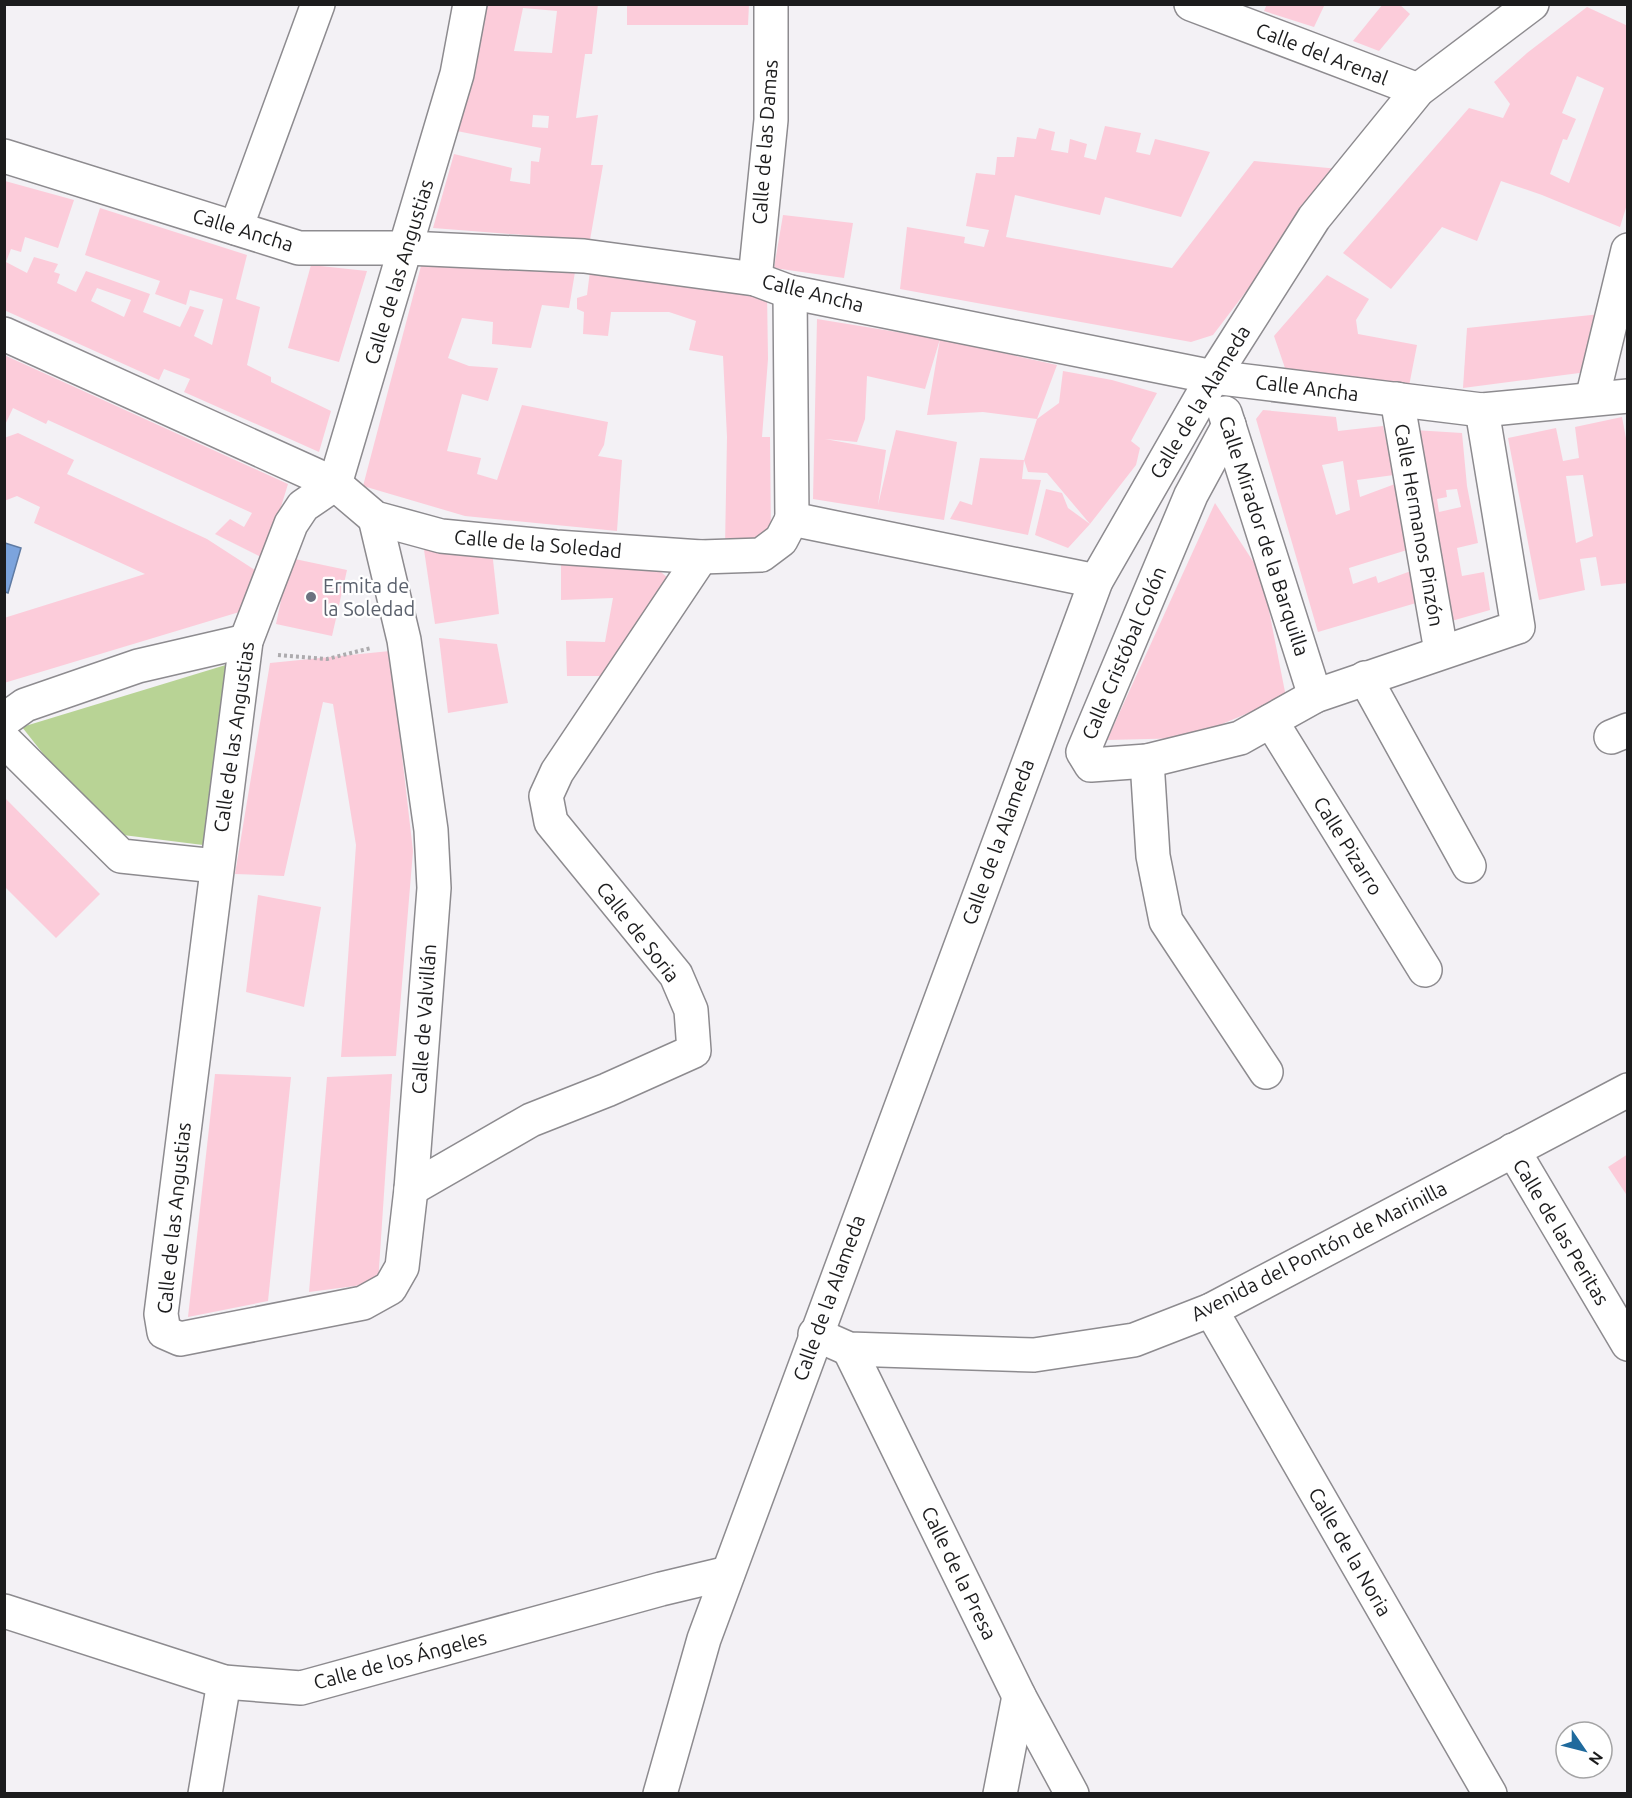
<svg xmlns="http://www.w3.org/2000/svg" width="1632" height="1798" font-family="Ubuntu,sans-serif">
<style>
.green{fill:#b8d395}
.water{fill:#7ca4dd;stroke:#5f7ba3;stroke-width:1.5}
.building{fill:#fcccda;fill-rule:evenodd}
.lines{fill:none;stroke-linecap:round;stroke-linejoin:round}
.minor-casing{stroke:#8d8b8f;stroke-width:36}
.path{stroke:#adabae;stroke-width:4;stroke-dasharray:3 3;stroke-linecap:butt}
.minor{stroke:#fff;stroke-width:33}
.worship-dot{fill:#6b7280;stroke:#fff;stroke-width:2}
.labels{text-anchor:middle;stroke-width:4.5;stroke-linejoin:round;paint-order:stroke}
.street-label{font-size:20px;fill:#1c1c1d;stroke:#fff}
.worship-label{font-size:20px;fill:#5b616d;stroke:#fff;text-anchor:start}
</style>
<rect width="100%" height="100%" fill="#f3f1f5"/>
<!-- green -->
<path class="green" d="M 229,664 L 203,845 L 115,834 L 67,784 L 22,727 Z"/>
<!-- water -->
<path class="water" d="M 5,543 L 21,548 L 8,593 L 5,592 Z"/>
<!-- building -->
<g class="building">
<path d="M 484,4 L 598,4 L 592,54 L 585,54 L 576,118 L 598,115 L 591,165 L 603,165 L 590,240 L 433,228 L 454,154 L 512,168 L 510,181 L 530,184 L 531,161 L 539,162 L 541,148 L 457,131 ZM 523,8 L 557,11 L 552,53 L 514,51 ZM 533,115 L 549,116 L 548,128 L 532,127 Z"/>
<path d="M 627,4 L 749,4 L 748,25 L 627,25 Z"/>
<path d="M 1267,4 L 1325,4 L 1314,27 L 1264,11 Z"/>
<path d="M 1383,4 L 1399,4 L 1410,14 L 1379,51 L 1353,41 Z"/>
<path d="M 1587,7 L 1628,26 L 1628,201 L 1620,227 L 1542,195 L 1501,181 L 1477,241 L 1442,227 L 1391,289 L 1343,253 L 1469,108 L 1503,118 L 1510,104 L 1494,82 L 1527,53 ZM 1577,76 L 1604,88 L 1569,183 L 1550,174 L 1563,139 L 1567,140 L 1576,119 L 1562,113 Z"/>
<path d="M 1105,126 L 1141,133 L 1136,152 L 1150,155 L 1155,139 L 1210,152 L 1181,217 L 1105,197 L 1100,215 L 1015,195 L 1006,237 L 1172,268 L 1254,161 L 1339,169 L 1213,335 L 1191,342 L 900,289 L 907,227 L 965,237 L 964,243 L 984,247 L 989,230 L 966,226 L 976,173 L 995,175 L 997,157 L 1014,157 L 1017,137 L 1036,139 L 1039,128 L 1055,132 L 1051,150 L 1068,153 L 1070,139 L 1087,144 L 1084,157 L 1096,160 Z"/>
<path d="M 5,181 L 74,200 L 58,248 L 25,237 L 21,252 L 11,249 L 6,262 L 27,273 L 34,257 L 58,264 L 54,272 L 60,274 L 57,283 L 76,292 L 86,271 L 150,294 L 143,312 L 180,327 L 190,306 L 204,310 L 194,336 L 212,345 L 223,299 L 190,290 L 186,305 L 155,294 L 160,281 L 85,255 L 100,208 L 247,255 L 236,299 L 260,307 L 247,365 L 271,377 L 271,382 L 331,411 L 319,452 L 184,392 L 190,379 L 164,369 L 159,380 L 4,310 ZM 97,288 L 131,300 L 124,317 L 91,301 Z"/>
<path d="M 783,215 L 853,223 L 844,278 L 774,268 Z"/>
<path d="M 525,262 L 576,266 L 569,308 L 542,305 L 531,348 L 492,344 L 493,322 L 462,318 L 448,358 L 469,366 L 498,368 L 488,401 L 462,394 L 447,451 L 481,458 L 477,474 L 497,480 L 522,405 L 608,422 L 604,445 L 598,456 L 622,460 L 617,531 L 465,516 L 363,486 L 421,266 Z"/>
<path d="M 311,265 L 367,271 L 339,362 L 288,348 Z"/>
<path d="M 590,271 L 767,291 L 768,359 L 762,437 L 770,437 L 771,538 L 725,547 L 727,437 L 723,356 L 689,350 L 696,321 L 669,312 L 611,312 L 608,336 L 583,334 L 584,312 L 577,309 L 577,298 L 587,295 Z"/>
<path d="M 1327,275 L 1369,299 L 1356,320 L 1358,334 L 1417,345 L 1409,386 L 1285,368 L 1274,336 Z"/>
<path d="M 1601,314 L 1587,372 L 1463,388 L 1467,328 Z"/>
<path d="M 817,319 L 940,339 L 925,389 L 867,376 L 865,419 L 857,442 L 825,439 L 886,450 L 878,505 L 896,430 L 957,442 L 944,520 L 813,499 Z"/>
<path d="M 940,339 L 1057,365 L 1037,419 L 1059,403 L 1063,371 L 1112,380 L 1157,393 L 1131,441 L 1140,448 L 1136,465 L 1090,524 L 1047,473 L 1028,472 L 1024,460 L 1022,479 L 1041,480 L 1028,535 L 950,519 L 960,501 L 972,505 L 980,458 L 1024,460 L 1037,419 L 983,412 L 927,415 Z"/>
<path d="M 4,355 L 288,484 L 265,559 L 215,534 L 230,519 L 244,527 L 252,513 L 48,420 L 46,424 L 13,408 L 4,427 Z"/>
<path d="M 1263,410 L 1336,417 L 1338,431 L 1383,426 L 1394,475 L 1357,480 L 1360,497 L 1395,484 L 1407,550 L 1349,568 L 1353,584 L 1376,576 L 1378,583 L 1411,571 L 1416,603 L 1318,632 L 1256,419 ZM 1343,461 L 1350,510 L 1336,515 L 1322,465 Z"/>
<path d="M 1622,417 L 1628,449 L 1628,583 L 1601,586 L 1596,557 L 1580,559 L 1585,590 L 1539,600 L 1508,438 L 1556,428 L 1563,461 L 1579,458 L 1575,427 ZM 1583,475 L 1593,536 L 1576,543 L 1566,476 Z"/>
<path d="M 1414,430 L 1462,433 L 1467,486 L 1478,543 L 1457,548 L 1462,576 L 1484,572 L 1490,610 L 1448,622 ZM 1457,489 L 1461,507 L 1439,512 L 1437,499 L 1447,497 L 1446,490 Z"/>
<path d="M 18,433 L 74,460 L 67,474 L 207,539 L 258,572 L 246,610 L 4,683 L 4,618 L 145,574 L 34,523 L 40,507 L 17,496 L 4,501 L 4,438 Z"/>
<path d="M 1046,489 L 1062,493 L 1068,508 L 1090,524 L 1068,548 L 1035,535 Z"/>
<path d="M 1215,503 L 1262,575 L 1286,697 L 1189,738 L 1107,740 Z"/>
<path d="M 423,543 L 492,551 L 499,614 L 435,624 Z"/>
<path d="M 290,558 L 347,570 L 332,636 L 276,624 Z"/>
<path d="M 561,560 L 655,567 L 668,578 L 616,676 L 567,676 L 566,641 L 605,642 L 613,598 L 561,600 Z"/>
<path d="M 439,638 L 497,644 L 508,703 L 448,713 Z"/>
<path d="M 390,651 L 413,851 L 396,1056 L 341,1057 L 356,845 L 333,704 L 323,702 L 284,876 L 235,874 L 270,663 Z"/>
<path d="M 4,797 L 100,894 L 56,938 L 4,886 Z"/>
<path d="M 258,895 L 321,907 L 304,1007 L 246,992 Z"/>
<path d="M 215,1074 L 291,1077 L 268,1301 L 188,1317 Z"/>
<path d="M 392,1074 L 378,1283 L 309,1292 L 327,1077 Z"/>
<path d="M 1628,1154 L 1628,1197 L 1608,1167 Z"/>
</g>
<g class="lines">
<defs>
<g id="minor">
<path d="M 1191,4 L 1418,90"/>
<path d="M 4,156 L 299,248 L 407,248 L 584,256 L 755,279 L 790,292 L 1213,377 L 1482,410 L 1628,396"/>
<path d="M 236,228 L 318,4"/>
<path d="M 755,279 L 771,120 L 771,4"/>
<path d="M 790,292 L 792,519"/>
<path d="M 4,334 L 335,484 L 375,518 L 441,536 L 556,547 L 701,557 L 761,555 L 781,540 L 792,519 L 1096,581"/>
<path d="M 1397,399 L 1441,651"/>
<path d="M 1592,399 L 1628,250"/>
<path d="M 1225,413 L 1315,696"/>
<path d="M 1229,425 L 1191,495 L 1083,752 L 1091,765 L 1147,761 L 1240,738 L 1315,696 L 1518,627 L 1482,410"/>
<path d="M 375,518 L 404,640 L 431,830 L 434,888 L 411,1189 L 402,1267 L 390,1288 L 363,1303 L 180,1339 L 164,1332 L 161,1314 L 246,641 L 291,524 L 303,506 L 335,484 L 457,74 L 470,4"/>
<path d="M 1365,678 L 1469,866"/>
<path d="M 4,720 L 25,705 L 138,666 L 246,641"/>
<path d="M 1271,721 L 1425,970"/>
<path d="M 1611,737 L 1628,730"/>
<path d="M 4,740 L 121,856 L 216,866"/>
<path d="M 1147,761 L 1153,856 L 1166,921 L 1266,1072"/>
<path d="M 1513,1150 L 1628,1344"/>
<path d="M 411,1189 L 531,1120 L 607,1090 L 694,1051 L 691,1010 L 676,975 L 551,822 L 546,796 L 557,772 L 701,557"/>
<path d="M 1211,1310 L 1490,1794"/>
<path d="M 815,1334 L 849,1349 L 1034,1355 L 1134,1340 L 1211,1310 L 1628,1090"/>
<path d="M 849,1349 L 1019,1696 L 1072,1794"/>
<path d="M 4,1611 L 224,1682 L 301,1688 L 661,1589 L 728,1573"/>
<path d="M 205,1794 L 224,1682"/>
<path d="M 660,1794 L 704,1639 L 1096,581 L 1213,377 L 1314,218 L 1418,90 L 1532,4"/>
<path d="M 1000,1794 L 1019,1696"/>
</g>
</defs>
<!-- minor casing -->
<use href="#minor" class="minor-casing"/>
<!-- path -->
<path class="path" d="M 278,655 L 327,659 L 371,648"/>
<!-- minor -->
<use href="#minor" class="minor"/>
</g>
<!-- markers -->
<circle class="worship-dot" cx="311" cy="597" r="6"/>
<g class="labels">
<!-- street labels -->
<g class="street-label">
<text transform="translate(1322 54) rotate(21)" y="7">Calle del Arenal</text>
<text transform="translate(765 142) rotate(-86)" y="7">Calle de las Damas</text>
<text transform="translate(243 230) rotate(17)" y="7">Calle Ancha</text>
<text transform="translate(399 272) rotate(-73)" y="7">Calle de las Angustias</text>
<text transform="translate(813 293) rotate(14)" y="7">Calle Ancha</text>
<text transform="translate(1307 388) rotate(7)" y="7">Calle Ancha</text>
<text transform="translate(1200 402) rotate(-59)" y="7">Calle de la Alameda</text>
<text transform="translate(1419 525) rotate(80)" y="7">Calle Hermanos Pinzón</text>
<text transform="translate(1264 536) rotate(72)" y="7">Calle Mirador de la Barquilla</text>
<text transform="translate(538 544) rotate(5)" y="7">Calle de la Soledad</text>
<text transform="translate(1124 653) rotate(-67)" y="7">Calle Cristóbal Colón</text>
<text transform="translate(234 737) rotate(-82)" y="7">Calle de las Angustias</text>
<text transform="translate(998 842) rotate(-70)" y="7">Calle de la Alameda</text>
<text transform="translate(1348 846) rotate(58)" y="7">Calle Pizarro</text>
<text transform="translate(638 932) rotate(52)" y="7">Calle de Soria</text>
<text transform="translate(424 1019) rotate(-86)" y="7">Calle de Valvillán</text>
<text transform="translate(174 1218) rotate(-84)" y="7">Calle de las Angustias</text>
<text transform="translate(1561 1232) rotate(59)" y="7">Calle de las Peritas</text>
<text transform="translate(1319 1251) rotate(-27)" y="7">Avenida del Pontón de Marinilla</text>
<text transform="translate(829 1298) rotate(-70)" y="7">Calle de la Alameda</text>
<text transform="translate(1350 1552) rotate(60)" y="7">Calle de la Noria</text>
<text transform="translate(959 1573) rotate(64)" y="7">Calle de la Presa</text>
<text transform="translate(400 1660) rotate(-15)" y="7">Calle de los Ángeles</text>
</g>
<!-- worship labels -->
<g class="worship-label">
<text x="323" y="593">Ermita de<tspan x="323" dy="23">la Soledad</tspan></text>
</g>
</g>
<!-- border -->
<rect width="1632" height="1798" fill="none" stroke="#1c1c1d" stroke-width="12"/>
<!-- north arrow -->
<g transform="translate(1584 1750) rotate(125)"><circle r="28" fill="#ffffff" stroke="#a4a4a5" stroke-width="1.5"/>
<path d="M0-4.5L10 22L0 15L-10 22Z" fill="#1f6a9d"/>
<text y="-9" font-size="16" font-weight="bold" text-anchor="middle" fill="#1c1c1d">N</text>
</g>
</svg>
